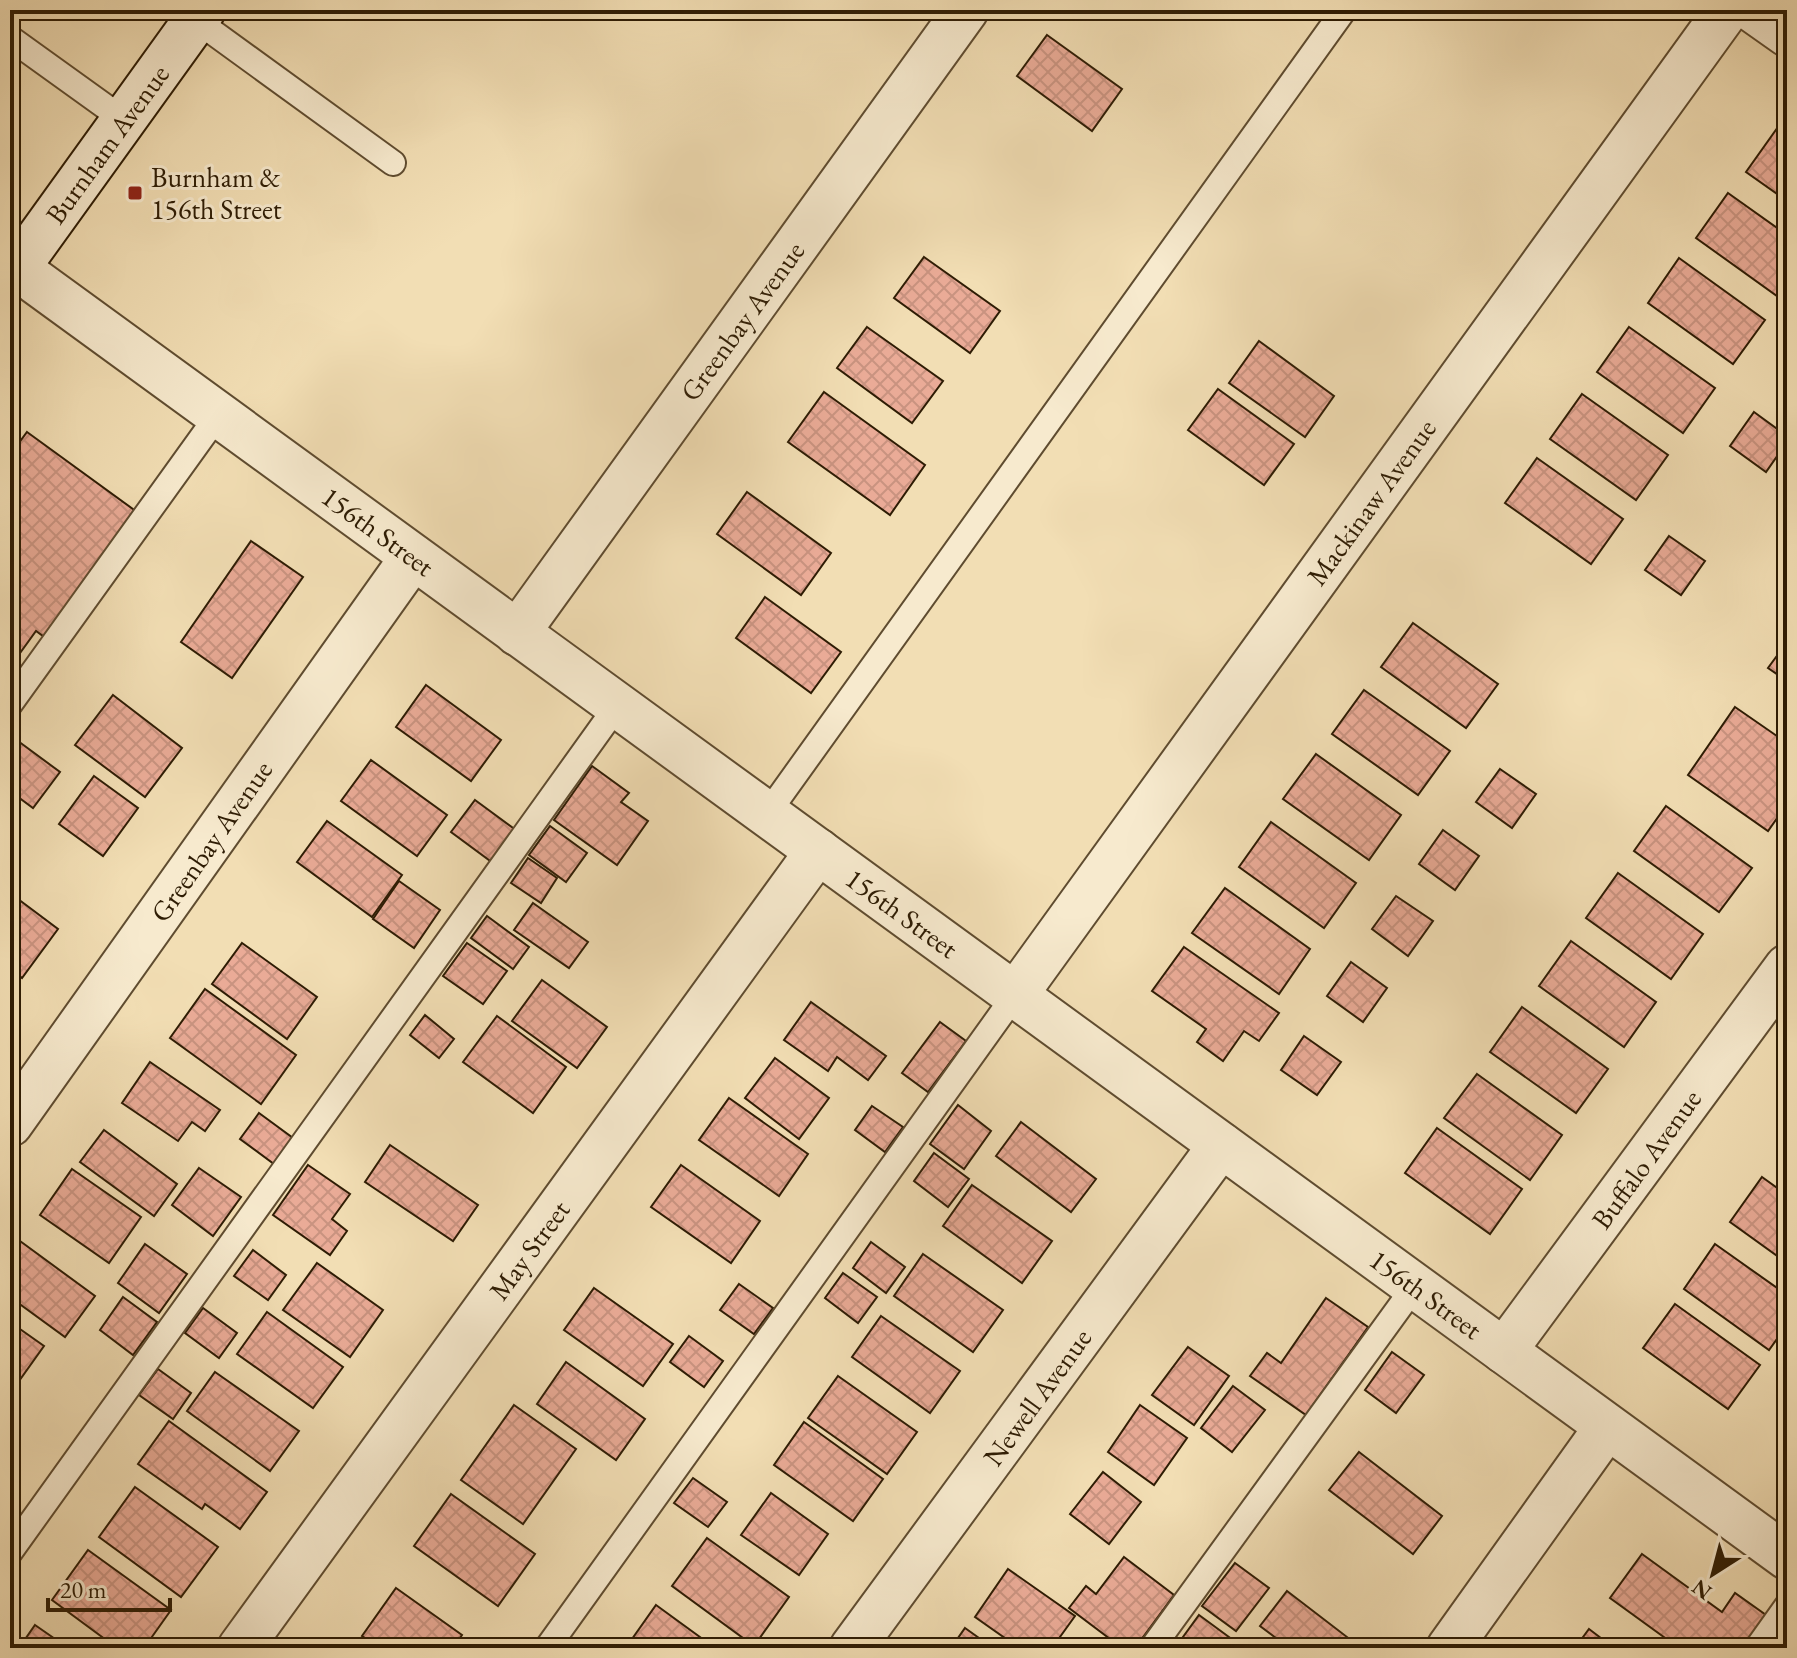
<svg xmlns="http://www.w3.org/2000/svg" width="1797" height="1658" font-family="'EB Garamond',serif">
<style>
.building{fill:url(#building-cross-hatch);stroke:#2e1c04;stroke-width:2}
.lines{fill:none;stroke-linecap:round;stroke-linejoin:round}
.lane-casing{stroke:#5f4c30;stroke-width:28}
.street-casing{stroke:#5f4c30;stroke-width:48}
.secondary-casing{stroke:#2e1c04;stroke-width:48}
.lane{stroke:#f7eace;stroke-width:24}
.street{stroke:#f7eace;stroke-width:44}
.secondary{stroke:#f7eace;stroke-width:44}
.poi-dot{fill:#8f2418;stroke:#f7eace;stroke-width:3}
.labels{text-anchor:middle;stroke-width:6;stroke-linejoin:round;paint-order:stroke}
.street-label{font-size:28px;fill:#2e1c04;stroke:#f7eace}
.poi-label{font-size:28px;fill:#2e1c04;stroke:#f7eace;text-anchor:start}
</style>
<defs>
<pattern id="building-cross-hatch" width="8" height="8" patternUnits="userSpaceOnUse" patternTransform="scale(2)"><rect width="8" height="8" fill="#eaab97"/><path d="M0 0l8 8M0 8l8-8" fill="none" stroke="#c99380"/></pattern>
</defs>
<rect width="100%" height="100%" fill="#f2deb4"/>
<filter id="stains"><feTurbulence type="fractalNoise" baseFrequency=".0025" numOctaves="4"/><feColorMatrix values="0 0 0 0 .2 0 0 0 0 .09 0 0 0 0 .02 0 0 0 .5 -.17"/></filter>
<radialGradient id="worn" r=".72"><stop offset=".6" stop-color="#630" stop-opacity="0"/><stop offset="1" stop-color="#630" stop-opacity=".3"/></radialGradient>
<!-- building -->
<g class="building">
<path d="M 1047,35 L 1122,89 L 1092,131 L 1017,76 Z"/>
<path d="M 1778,127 L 1787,134 L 1787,201 L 1746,172 Z"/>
<path d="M 1728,193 L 1787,235 L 1787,291 L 1781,299 L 1696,238 Z"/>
<path d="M 924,257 L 1000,311 L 970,353 L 894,298 Z"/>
<path d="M 1679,258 L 1765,320 L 1733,364 L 1648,303 Z"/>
<path d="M 867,327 L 943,381 L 912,423 L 837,368 Z"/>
<path d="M 1629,327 L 1715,388 L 1683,433 L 1597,372 Z"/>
<path d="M 1259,341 L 1334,396 L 1305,437 L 1229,383 Z"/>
<path d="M 1218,389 L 1294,444 L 1264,485 L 1188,430 Z"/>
<path d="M 824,392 L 925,465 L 890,515 L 788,442 Z"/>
<path d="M 1582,394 L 1668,455 L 1636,500 L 1550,439 Z"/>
<path d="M 1754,412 L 1787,436 L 1787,442 L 1766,472 L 1730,446 Z"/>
<path d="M 27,432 L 137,512 L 47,639 L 36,631 L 10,667 L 10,455 Z"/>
<path d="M 1537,458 L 1623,519 L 1591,564 L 1505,503 Z"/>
<path d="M 747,492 L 831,553 L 801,595 L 717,534 Z"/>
<path d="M 1669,536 L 1705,561 L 1681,595 L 1645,570 Z"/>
<path d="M 251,541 L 303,577 L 232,678 L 181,642 Z"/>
<path d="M 765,597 L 841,652 L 811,693 L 736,638 Z"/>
<path d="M 1413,623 L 1498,684 L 1466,728 L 1381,667 Z"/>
<path d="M 1787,642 L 1787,681 L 1768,668 Z"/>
<path d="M 426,685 L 501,740 L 471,781 L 396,727 Z"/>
<path d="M 1364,690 L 1450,751 L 1418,795 L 1332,734 Z"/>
<path d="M 113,695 L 182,748 L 145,797 L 75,745 Z"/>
<path d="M 1735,707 L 1787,743 L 1787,804 L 1768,831 L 1688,775 Z"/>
<path d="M 18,741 L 60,772 L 33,808 L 10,791 L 10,752 Z"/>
<path d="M 1316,754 L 1401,815 L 1369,860 L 1283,799 Z"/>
<path d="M 371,760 L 447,815 L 417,856 L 341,801 Z"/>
<path d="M 592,766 L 629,793 L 621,802 L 648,821 L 617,865 L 554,820 Z"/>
<path d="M 1500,769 L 1536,794 L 1512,828 L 1476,802 Z"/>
<path d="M 94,776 L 138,808 L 103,856 L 59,824 Z"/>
<path d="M 475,800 L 517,831 L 493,863 L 451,832 Z"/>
<path d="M 1666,806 L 1752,868 L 1719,912 L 1634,851 Z"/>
<path d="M 327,821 L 402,875 L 372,917 L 297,862 Z"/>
<path d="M 1271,822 L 1356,883 L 1324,928 L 1239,867 Z"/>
<path d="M 550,826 L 587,853 L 566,882 L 529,855 Z"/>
<path d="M 1443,830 L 1479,856 L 1455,890 L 1419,864 Z"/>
<path d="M 528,858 L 557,878 L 541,903 L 511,883 Z"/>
<path d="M 1618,873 L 1703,934 L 1671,979 L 1586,918 Z"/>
<path d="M 399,881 L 440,910 L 414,948 L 373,919 Z"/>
<path d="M 1225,888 L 1310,949 L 1279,994 L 1192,933 Z"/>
<path d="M 10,893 L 58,929 L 22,978 L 10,968 Z"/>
<path d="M 1396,896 L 1433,921 L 1408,956 L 1372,929 Z"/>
<path d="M 533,903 L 588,942 L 569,968 L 514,930 Z"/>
<path d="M 487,916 L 529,947 L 513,969 L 471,938 Z"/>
<path d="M 1571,941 L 1656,1002 L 1624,1047 L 1539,986 Z"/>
<path d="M 242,943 L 317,997 L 287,1039 L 212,984 Z"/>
<path d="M 467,943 L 507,971 L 483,1004 L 443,976 Z"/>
<path d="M 1184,947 L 1279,1013 L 1259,1041 L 1244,1031 L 1223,1061 L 1197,1042 L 1206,1029 L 1152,991 Z"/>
<path d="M 1351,962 L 1387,988 L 1363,1022 L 1327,996 Z"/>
<path d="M 542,980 L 607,1027 L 577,1068 L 512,1021 Z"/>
<path d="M 205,989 L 296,1055 L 261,1104 L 170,1038 Z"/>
<path d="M 811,1002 L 886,1056 L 868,1080 L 837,1057 L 828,1071 L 784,1040 Z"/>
<path d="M 1522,1007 L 1608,1069 L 1576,1113 L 1490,1052 Z"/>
<path d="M 425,1015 L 454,1039 L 439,1058 L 410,1035 Z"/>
<path d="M 497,1016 L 566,1067 L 533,1113 L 463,1062 Z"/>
<path d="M 940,1022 L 966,1041 L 928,1092 L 902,1073 Z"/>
<path d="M 1304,1036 L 1341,1062 L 1317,1095 L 1281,1070 Z"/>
<path d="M 775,1058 L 829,1098 L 799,1139 L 745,1098 Z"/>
<path d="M 150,1062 L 220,1110 L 205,1131 L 192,1122 L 178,1141 L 122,1103 Z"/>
<path d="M 1477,1074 L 1562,1135 L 1530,1180 L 1444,1118 Z"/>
<path d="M 729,1098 L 808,1154 L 779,1196 L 699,1140 Z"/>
<path d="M 958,1105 L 991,1131 L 964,1169 L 930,1144 Z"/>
<path d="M 872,1106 L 903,1127 L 885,1152 L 855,1130 Z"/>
<path d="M 259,1113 L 293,1138 L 274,1164 L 240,1139 Z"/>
<path d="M 1021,1122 L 1096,1179 L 1071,1212 L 996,1156 Z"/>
<path d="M 1437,1128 L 1522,1189 L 1490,1234 L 1405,1173 Z"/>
<path d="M 104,1130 L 177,1184 L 154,1216 L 80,1162 Z"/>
<path d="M 390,1145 L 478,1205 L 453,1241 L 365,1182 Z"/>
<path d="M 934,1153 L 969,1179 L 948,1207 L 914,1181 Z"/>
<path d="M 308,1165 L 350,1194 L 332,1219 L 347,1231 L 330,1255 L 273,1215 Z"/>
<path d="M 681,1165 L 760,1221 L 731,1263 L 651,1207 Z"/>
<path d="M 199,1168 L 241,1197 L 213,1236 L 172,1205 Z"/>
<path d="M 72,1169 L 141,1217 L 109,1263 L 40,1215 Z"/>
<path d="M 1762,1177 L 1787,1195 L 1787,1263 L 1730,1222 Z"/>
<path d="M 972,1185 L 1052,1241 L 1022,1283 L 943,1226 Z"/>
<path d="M 20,1241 L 95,1296 L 65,1337 L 10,1297 L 10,1255 Z"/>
<path d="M 871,1242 L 905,1267 L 886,1293 L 853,1268 Z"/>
<path d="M 145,1244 L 187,1274 L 159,1313 L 118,1283 Z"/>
<path d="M 1715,1244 L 1787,1295 L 1787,1325 L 1769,1350 L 1684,1289 Z"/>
<path d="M 253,1250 L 286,1275 L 268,1300 L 234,1276 Z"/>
<path d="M 923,1254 L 1003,1310 L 973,1352 L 894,1296 Z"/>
<path d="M 317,1263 L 383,1310 L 350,1357 L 283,1310 Z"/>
<path d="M 843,1273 L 877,1297 L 858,1323 L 825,1298 Z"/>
<path d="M 739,1284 L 773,1308 L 754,1334 L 720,1310 Z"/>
<path d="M 594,1288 L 673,1344 L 643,1386 L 564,1330 Z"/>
<path d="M 123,1297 L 157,1322 L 133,1355 L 100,1330 Z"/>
<path d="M 1326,1298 L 1368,1327 L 1306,1415 L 1250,1376 L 1267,1353 L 1281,1363 Z"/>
<path d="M 1675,1304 L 1760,1365 L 1728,1409 L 1643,1348 Z"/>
<path d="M 203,1308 L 237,1333 L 219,1358 L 185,1333 Z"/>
<path d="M 267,1312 L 343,1367 L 313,1408 L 237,1354 Z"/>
<path d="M 881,1316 L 960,1371 L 930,1413 L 852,1357 Z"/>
<path d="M 10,1322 L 44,1346 L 14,1388 L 10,1385 Z"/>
<path d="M 689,1336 L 723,1361 L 704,1387 L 670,1362 Z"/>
<path d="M 1188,1347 L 1229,1376 L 1194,1425 L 1152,1395 Z"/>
<path d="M 1392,1352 L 1424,1375 L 1396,1413 L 1365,1390 Z"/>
<path d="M 566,1362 L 645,1419 L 616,1460 L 537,1404 Z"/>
<path d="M 158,1369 L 191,1393 L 173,1419 L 139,1395 Z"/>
<path d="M 215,1372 L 299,1431 L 270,1471 L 187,1411 Z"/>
<path d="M 838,1376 L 917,1432 L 887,1474 L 808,1418 Z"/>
<path d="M 1233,1386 L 1265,1410 L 1232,1452 L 1201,1428 Z"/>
<path d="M 514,1405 L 576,1449 L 523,1524 L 461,1480 Z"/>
<path d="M 1140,1405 L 1187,1438 L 1154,1485 L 1108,1452 Z"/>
<path d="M 169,1421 L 267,1492 L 240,1529 L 205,1504 L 202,1509 L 138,1464 Z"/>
<path d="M 804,1422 L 883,1479 L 853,1521 L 774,1465 Z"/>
<path d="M 1359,1452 L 1442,1516 L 1413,1554 L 1329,1490 Z"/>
<path d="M 1103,1472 L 1141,1502 L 1109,1544 L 1070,1514 Z"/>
<path d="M 693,1478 L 727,1502 L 708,1527 L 674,1503 Z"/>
<path d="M 135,1487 L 218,1547 L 181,1597 L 99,1537 Z"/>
<path d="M 771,1493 L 828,1534 L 799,1575 L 741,1535 Z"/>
<path d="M 451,1494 L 535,1554 L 498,1606 L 414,1546 Z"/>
<path d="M 707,1538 L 789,1597 L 754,1646 L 672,1586 Z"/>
<path d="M 88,1550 L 171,1610 L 144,1648 L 117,1648 L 52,1600 Z"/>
<path d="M 1642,1554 L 1722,1612 L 1735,1593 L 1766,1615 L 1742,1648 L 1679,1648 L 1610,1598 Z"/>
<path d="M 1124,1557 L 1174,1595 L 1135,1648 L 1122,1648 L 1069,1608 L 1086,1586 L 1096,1594 Z"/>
<path d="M 1235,1563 L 1269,1588 L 1236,1631 L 1202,1606 Z"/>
<path d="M 1008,1569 L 1075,1616 L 1052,1648 L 1019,1648 L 975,1617 Z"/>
<path d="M 396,1588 L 462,1635 L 453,1648 L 379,1648 L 362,1636 Z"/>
<path d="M 1287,1591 L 1360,1647 L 1359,1648 L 1289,1648 L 1260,1626 Z"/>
<path d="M 656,1605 L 715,1648 L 645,1648 L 632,1639 Z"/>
<path d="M 1199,1615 L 1233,1640 L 1228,1648 L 1175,1648 Z"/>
<path d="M 35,1625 L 68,1648 L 19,1648 Z"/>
<path d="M 965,1628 L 993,1648 L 951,1648 Z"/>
<path d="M 1589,1629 L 1614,1648 L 1575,1648 Z"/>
</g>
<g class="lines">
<defs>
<g id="lane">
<path d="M 196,20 L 393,163"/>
<path d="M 10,38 L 124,120"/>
<path d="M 10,704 L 218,415"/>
<path d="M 767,814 L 1344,10"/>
<path d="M 10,1552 L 617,706"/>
<path d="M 547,1648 L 1015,995"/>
<path d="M 1152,1648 L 1415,1286"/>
<path d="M 1757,1648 L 1787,1606"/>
</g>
<g id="street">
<path d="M 1753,10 L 1787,34"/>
<path d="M 17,268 L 1787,1557"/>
<path d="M 517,633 L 966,10"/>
<path d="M 1015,995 L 1727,10"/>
<path d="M 10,1124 L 413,557"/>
<path d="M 1504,1351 L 1787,967"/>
<path d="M 240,1648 L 818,851"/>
<path d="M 852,1648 L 1221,1145"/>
<path d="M 1449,1648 L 1607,1427"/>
</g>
<path id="secondary" d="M 10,278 L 203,10"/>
</defs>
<!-- lane casing -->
<use href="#lane" class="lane-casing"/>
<!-- street casing -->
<use href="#street" class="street-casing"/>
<!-- secondary casing -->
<use href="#secondary" class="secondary-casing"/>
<!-- lane -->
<use href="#lane" class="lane"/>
<!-- street -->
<use href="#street" class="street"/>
<!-- secondary -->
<use href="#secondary" class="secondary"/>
</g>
<!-- markers -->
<rect class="poi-dot" x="127" y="185" width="16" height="16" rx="4"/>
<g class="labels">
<!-- street labels -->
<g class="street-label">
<text transform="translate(107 144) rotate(-54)" y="10">Burnham Avenue</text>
<text transform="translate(742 321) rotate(-54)" y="10">Greenbay Avenue</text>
<text transform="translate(1371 502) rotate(-54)" y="10">Mackinaw Avenue</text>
<text transform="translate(378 531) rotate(36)" y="10">156th Street</text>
<text transform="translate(211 841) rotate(-55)" y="10">Greenbay Avenue</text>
<text transform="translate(902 913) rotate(36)" y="10">156th Street</text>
<text transform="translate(1646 1159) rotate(-54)" y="10">Buffalo Avenue</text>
<text transform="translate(529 1250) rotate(-54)" y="10">May Street</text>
<text transform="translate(1426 1294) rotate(36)" y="10">156th Street</text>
<text transform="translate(1037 1397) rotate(-54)" y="10">Newell Avenue</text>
</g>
<!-- poi labels -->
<g class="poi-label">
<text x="151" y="187">Burnham &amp;<tspan x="151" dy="32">156th Street</tspan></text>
</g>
</g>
<!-- margin -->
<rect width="1797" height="1658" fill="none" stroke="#f2deb4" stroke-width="40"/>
<rect x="12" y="12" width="1773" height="1634" fill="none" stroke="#2e1c04" stroke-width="4"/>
<rect x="20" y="20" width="1757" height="1618" fill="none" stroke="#2e1c04" stroke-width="2"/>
<!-- north arrow -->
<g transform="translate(1713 1574) rotate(216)" stroke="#f7eace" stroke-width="6" paint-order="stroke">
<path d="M0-6L14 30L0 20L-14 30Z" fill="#2e1c04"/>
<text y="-12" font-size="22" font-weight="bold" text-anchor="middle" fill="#2e1c04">N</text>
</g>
<!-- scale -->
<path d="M48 1598v12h122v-12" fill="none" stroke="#2e1c04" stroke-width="4"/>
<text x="60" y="1598" font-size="24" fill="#2e1c04" stroke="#f7eace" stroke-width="6" paint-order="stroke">20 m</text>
<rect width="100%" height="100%" filter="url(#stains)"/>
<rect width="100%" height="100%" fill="url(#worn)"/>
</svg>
